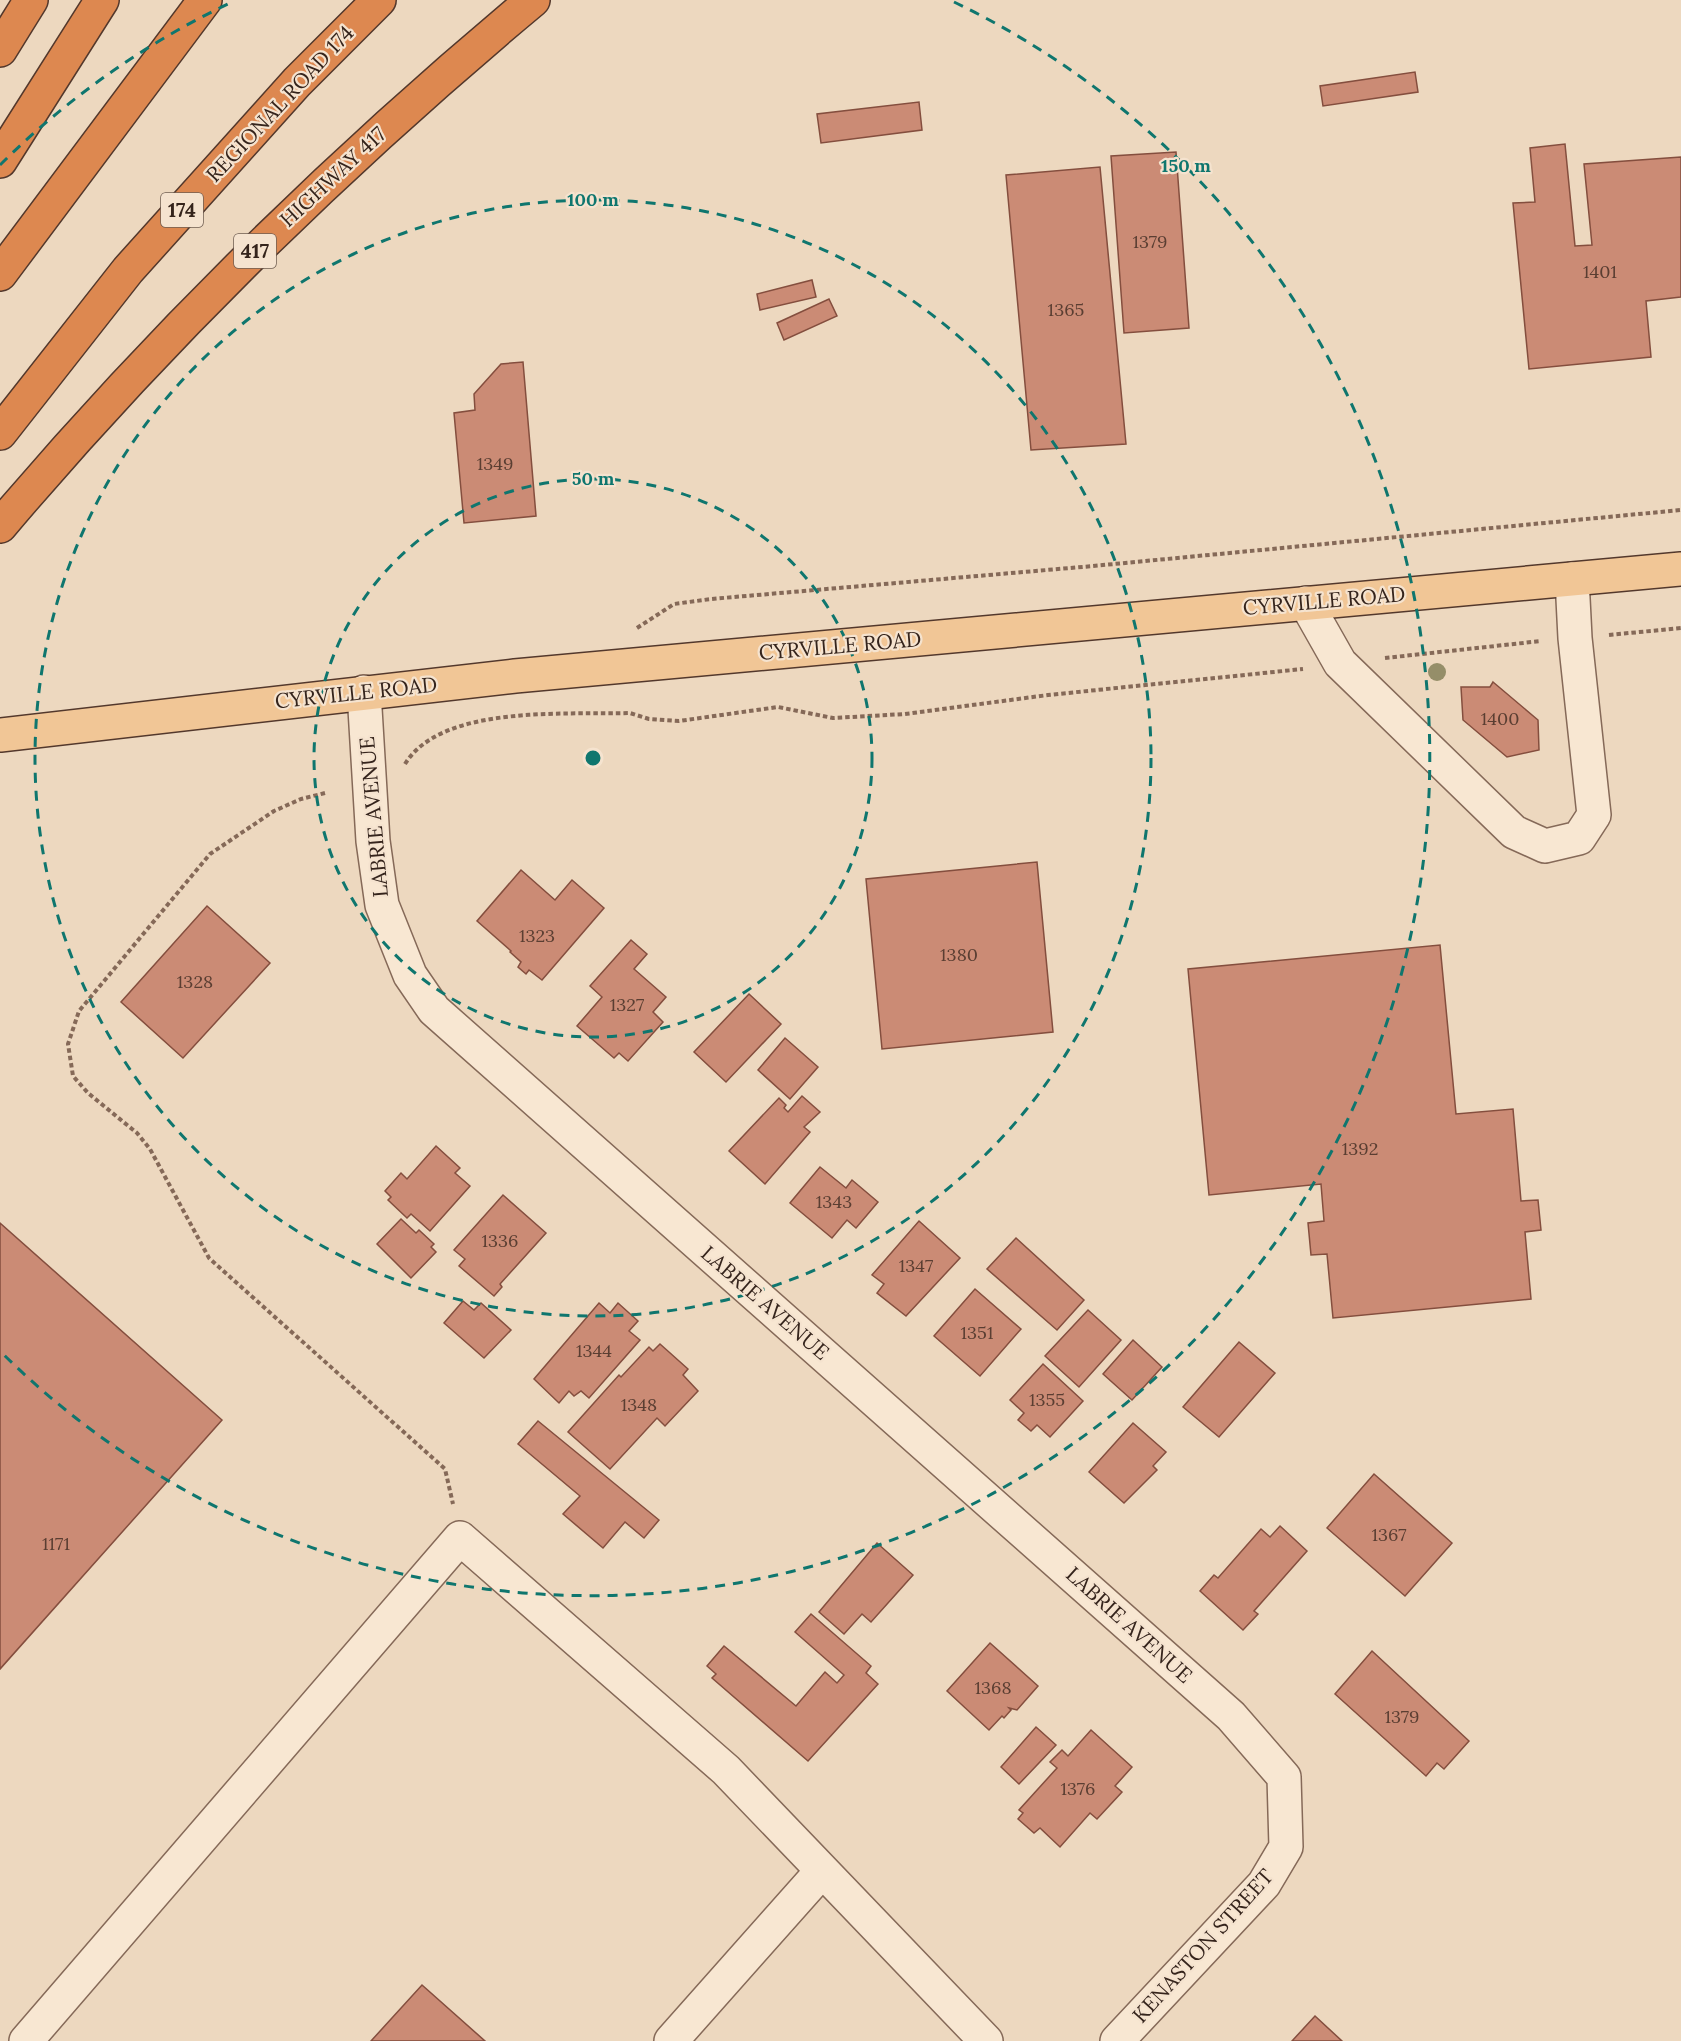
<svg xmlns="http://www.w3.org/2000/svg" width="1681" height="2041" font-family="Lora,serif">
<style>
.building{fill:#cb8b75;stroke:#844e3e;stroke-width:1.5}
.lines{fill:none;stroke-linecap:round;stroke-linejoin:round}
.minor-casing{stroke:#856958;stroke-width:36}
.major-casing{stroke:#53382c;stroke-width:36}
.highway-casing{stroke:#53382c;stroke-width:36}
.path{stroke:#856958;stroke-width:4;stroke-dasharray:4.5 3;stroke-linecap:butt}
.minor{stroke:#f8e7d2;stroke-width:33}
.major{stroke:#f1c696;stroke-width:33}
.highway{stroke:#dd8850;stroke-width:33}
.tree{fill:#958e69}
.ring{fill:none;stroke:#0f766e;stroke-width:3;stroke-dasharray:10 8}
.labels{text-anchor:middle;stroke-width:4.5;stroke-linejoin:round;paint-order:stroke}
.number-label{font-size:18px;fill:#5a3e32}
.shield{fill:#f5e3cf;stroke:#6f5d52;stroke-width:1.5}
.shield-label{font-size:20px;font-weight:bold;fill:#35241c}
.street-label{font-size:21px;fill:#35241c;stroke:#f5e3cf}
.centre{fill:#0f766e;stroke:#f5e3cf;stroke-width:3}
.ring-label{font-size:18px;text-anchor:middle;font-weight:bold;fill:#0f766e;stroke:#f5e3cf;stroke-width:4.5;stroke-linejoin:round;paint-order:stroke}
</style>
<rect width="100%" height="100%" fill="#edd8bf"/>
<!-- building -->
<g class="building">
<path d="M 1415,72 L 1418,92 L 1323,106 L 1320,86 Z"/>
<path d="M 919,102 L 922,130 L 821,143 L 817,114 Z"/>
<path d="M 1565,144 L 1575,246 L 1592,245 L 1584,164 L 1681,157 L 1681,297 L 1646,301 L 1651,357 L 1529,369 L 1513,203 L 1535,202 L 1530,148 Z"/>
<path d="M 1176,152 L 1189,328 L 1124,333 L 1111,156 Z"/>
<path d="M 1100,167 L 1126,444 L 1031,450 L 1006,175 Z"/>
<path d="M 812,280 L 816,297 L 760,310 L 757,294 Z"/>
<path d="M 829,299 L 837,316 L 784,340 L 777,323 Z"/>
<path d="M 523,362 L 536,516 L 464,523 L 454,413 L 475,410 L 474,394 L 501,364 Z"/>
<path d="M 1493,682 L 1538,720 L 1539,750 L 1507,757 L 1463,720 L 1461,687 L 1490,687 Z"/>
<path d="M 1037,862 L 1053,1032 L 882,1049 L 866,879 Z"/>
<path d="M 521,870 L 555,900 L 572,880 L 604,908 L 542,980 L 529,970 L 526,974 L 518,967 L 521,962 L 510,952 L 511,951 L 477,921 Z"/>
<path d="M 207,906 L 270,963 L 183,1058 L 121,1002 Z"/>
<path d="M 631,940 L 647,954 L 634,969 L 666,997 L 653,1012 L 663,1022 L 628,1061 L 619,1053 L 614,1058 L 577,1026 L 602,997 L 590,986 Z"/>
<path d="M 1440,945 L 1456,1114 L 1513,1109 L 1521,1201 L 1538,1200 L 1541,1230 L 1525,1232 L 1531,1299 L 1333,1318 L 1327,1254 L 1311,1255 L 1308,1223 L 1324,1221 L 1321,1184 L 1209,1195 L 1188,969 Z"/>
<path d="M 749,994 L 781,1024 L 726,1082 L 694,1052 Z"/>
<path d="M 785,1038 L 818,1067 L 790,1099 L 758,1070 Z"/>
<path d="M 802,1096 L 820,1112 L 804,1127 L 810,1132 L 765,1184 L 729,1151 L 779,1098 L 786,1105 L 784,1108 L 788,1112 Z"/>
<path d="M 436,1146 L 460,1168 L 455,1173 L 470,1186 L 430,1231 L 411,1214 L 407,1218 L 388,1200 L 391,1197 L 385,1191 L 401,1173 L 407,1179 Z"/>
<path d="M 820,1167 L 846,1188 L 852,1180 L 878,1202 L 856,1228 L 847,1220 L 832,1238 L 790,1203 Z"/>
<path d="M 503,1195 L 546,1233 L 500,1284 L 502,1287 L 494,1296 L 459,1266 L 465,1259 L 454,1250 Z"/>
<path d="M 401,1219 L 416,1233 L 419,1230 L 434,1244 L 431,1247 L 436,1252 L 411,1278 L 377,1244 Z"/>
<path d="M 919,1221 L 960,1258 L 906,1316 L 877,1293 L 884,1284 L 872,1275 Z"/>
<path d="M 0,1223 L 222,1420 L 0,1669 Z"/>
<path d="M 1016,1238 L 1084,1300 L 1057,1330 L 987,1269 Z"/>
<path d="M 975,1289 L 1021,1329 L 980,1376 L 934,1336 Z"/>
<path d="M 463,1301 L 474,1310 L 481,1303 L 511,1330 L 484,1358 L 444,1323 Z"/>
<path d="M 599,1303 L 610,1313 L 618,1303 L 638,1321 L 629,1331 L 640,1340 L 589,1398 L 581,1391 L 574,1396 L 569,1391 L 559,1403 L 534,1379 Z"/>
<path d="M 1088,1310 L 1121,1340 L 1079,1387 L 1045,1356 Z"/>
<path d="M 1133,1340 L 1162,1367 L 1132,1400 L 1103,1374 Z"/>
<path d="M 1239,1342 L 1275,1373 L 1219,1437 L 1183,1407 Z"/>
<path d="M 660,1344 L 688,1369 L 683,1375 L 698,1391 L 665,1426 L 657,1418 L 610,1469 L 568,1432 L 619,1375 L 621,1377 L 649,1347 L 653,1351 Z"/>
<path d="M 1043,1364 L 1083,1401 L 1050,1437 L 1037,1425 L 1031,1431 L 1018,1420 L 1024,1413 L 1010,1400 Z"/>
<path d="M 538,1421 L 659,1520 L 644,1538 L 625,1522 L 603,1548 L 563,1514 L 580,1496 L 518,1444 Z"/>
<path d="M 1133,1423 L 1166,1452 L 1153,1466 L 1157,1470 L 1124,1503 L 1089,1472 Z"/>
<path d="M 1374,1474 L 1452,1543 L 1405,1596 L 1327,1528 Z"/>
<path d="M 1280,1526 L 1307,1551 L 1254,1611 L 1258,1614 L 1243,1630 L 1200,1591 L 1214,1575 L 1218,1578 L 1261,1529 L 1270,1537 Z"/>
<path d="M 877,1543 L 913,1575 L 871,1622 L 862,1614 L 844,1634 L 819,1612 Z"/>
<path d="M 811,1614 L 871,1666 L 866,1673 L 878,1684 L 808,1761 L 712,1678 L 716,1674 L 707,1666 L 724,1646 L 796,1706 L 825,1672 L 837,1683 L 844,1675 L 795,1632 Z"/>
<path d="M 990,1643 L 1038,1686 L 1017,1710 L 1009,1708 L 1011,1710 L 1004,1718 L 1002,1716 L 989,1730 L 947,1691 Z"/>
<path d="M 1372,1651 L 1469,1741 L 1444,1769 L 1437,1763 L 1426,1776 L 1335,1694 Z"/>
<path d="M 1036,1727 L 1056,1745 L 1019,1784 L 1001,1767 Z"/>
<path d="M 1091,1730 L 1132,1767 L 1115,1786 L 1122,1792 L 1097,1819 L 1090,1813 L 1060,1847 L 1040,1828 L 1034,1833 L 1018,1819 L 1023,1813 L 1019,1810 L 1057,1768 L 1050,1762 L 1062,1750 L 1068,1756 Z"/>
<path d="M 422,1985 L 485,2041 L 371,2041 Z"/>
<path d="M 1315,2016 L 1342,2041 L 1292,2041 Z"/>
</g>
<g class="lines">
<defs>
<g id="minor">
<path d="M 1306,603 L 1340,663 L 1514,832 L 1545,846 L 1579,838 L 1594,815 L 1575,638 L 1572,579"/>
<path d="M 364,692 L 373,841 L 382,905 L 410,975 L 434,1010 L 1231,1716 L 1284,1777 L 1286,1847 L 1264,1884 L 1117,2041"/>
<path d="M 26,2041 L 460,1538 L 726,1770 L 986,2041"/>
<path d="M 671,2041 L 821,1872"/>
</g>
<path id="major" d="M 0,735 L 515,676 L 1681,569"/>
<g id="highway">
<path d="M 0,50 L 31,0"/>
<path d="M 0,161 L 102,0"/>
<path d="M 0,274 L 205,0"/>
<path d="M 0,433 L 128,270 L 297,82 L 379,0"/>
<path d="M 0,526 C 162,335 341,160 533,0"/>
</g>
</defs>
<!-- minor casing -->
<use href="#minor" class="minor-casing"/>
<!-- major casing -->
<use href="#major" class="major-casing"/>
<!-- highway casing -->
<use href="#highway" class="highway-casing"/>
<!-- path -->
<g class="path">
<path d="M 637,628 L 674,604 L 711,599 L 1093,566 L 1681,510"/>
<path d="M 1609,635 L 1681,628"/>
<path d="M 1385,658 L 1541,641"/>
<path d="M 405,764 C 442,704 566,715 630,713 L 649,719 L 679,721 L 778,707 L 833,718 L 905,714 L 1048,695 L 1303,669"/>
<path d="M 325,793 L 301,799 L 274,811 L 210,854 L 79,1011 L 68,1044 L 73,1076 L 88,1093 L 137,1133 L 150,1149 L 209,1258 L 445,1469 L 453,1504"/>
</g>
<!-- minor -->
<use href="#minor" class="minor"/>
<!-- major -->
<use href="#major" class="major"/>
<!-- highway -->
<use href="#highway" class="highway"/>
</g>
<!-- trees -->
<circle class="tree" cx="1437" cy="672" r="9"/>
<!-- distance rings -->
<g class="ring">
<circle cx="593" cy="758" r="279"/>
<circle cx="593" cy="758" r="558"/>
<path d="M0 165A838 838 0 0 1 232 2M954 2A838 838 0 1 1 0 1351"/>
</g>
<g class="labels">
<!-- number labels -->
<g class="number-label">
<text x="1150" y="248">1379</text>
<text x="1600" y="278">1401</text>
<text x="1066" y="316">1365</text>
<text x="495" y="470">1349</text>
<text x="1500" y="725">1400</text>
<text x="537" y="942">1323</text>
<text x="959" y="961">1380</text>
<text x="195" y="988">1328</text>
<text x="627" y="1011">1327</text>
<text x="1360" y="1155">1392</text>
<text x="834" y="1208">1343</text>
<text x="500" y="1247">1336</text>
<text x="916" y="1272">1347</text>
<text x="977" y="1339">1351</text>
<text x="594" y="1357">1344</text>
<text x="1047" y="1406">1355</text>
<text x="639" y="1411">1348</text>
<text x="1389" y="1541">1367</text>
<text x="56" y="1550">1171</text>
<text x="993" y="1694">1368</text>
<text x="1402" y="1723">1379</text>
<text x="1078" y="1795">1376</text>
</g>
<!-- shield labels -->
<g class="shield">
<rect x="161" y="193" width="42" height="34" rx="4.5"/>
<rect x="234" y="234" width="42" height="34" rx="4.5"/>
</g>
<g class="shield-label">
<text x="182" y="217">174</text>
<text x="255" y="258">417</text>
</g>
<!-- street labels -->
<g class="street-label">
<text transform="translate(280 104) rotate(-47)" y="7">REGIONAL ROAD 174</text>
<text transform="translate(333 177) rotate(-43)" y="7">HIGHWAY 417</text>
<text transform="translate(1324 601) rotate(-5)" y="7">CYRVILLE ROAD</text>
<text transform="translate(840 646) rotate(-5)" y="7">CYRVILLE ROAD</text>
<text transform="translate(356 693) rotate(-6)" y="7">CYRVILLE ROAD</text>
<text transform="translate(374 817) rotate(-95)" y="7">LABRIE AVENUE</text>
<text transform="translate(765 1303) rotate(41)" y="7">LABRIE AVENUE</text>
<text transform="translate(1129 1625) rotate(42)" y="7">LABRIE AVENUE</text>
<text transform="translate(1203 1946) rotate(-48)" y="7">KENASTON STREET</text>
</g>
</g>
<circle cx="593" cy="758" r="9" class="centre"/>
<g class="ring-label">
<text x="1186" y="172">150 m</text>
<text x="593" y="206">100 m</text>
<text x="593" y="485">50 m</text>
</g>
</svg>
